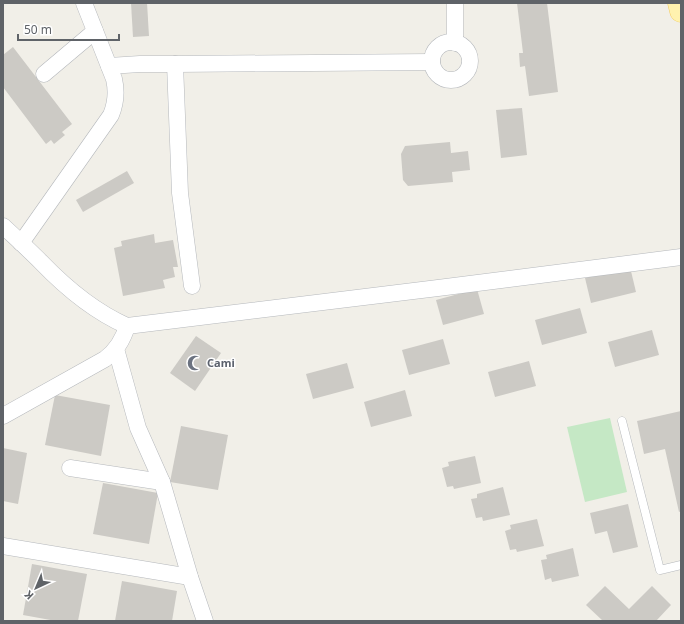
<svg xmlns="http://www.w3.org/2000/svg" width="684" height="624" font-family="'Noto Sans',sans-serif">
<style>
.grass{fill:#c5e8c5}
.building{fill:#cccac5}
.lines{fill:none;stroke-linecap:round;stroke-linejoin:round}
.service-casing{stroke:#b5b8bc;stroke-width:9}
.minor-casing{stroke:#b5b8bc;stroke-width:17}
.primary-casing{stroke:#f2c960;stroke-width:23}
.service{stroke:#fff;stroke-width:8}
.minor{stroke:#fff;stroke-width:16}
.primary{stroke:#fff2af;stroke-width:22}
.labels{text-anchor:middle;stroke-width:3;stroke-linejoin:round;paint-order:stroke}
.worship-label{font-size:11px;font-weight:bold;fill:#5b616d;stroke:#fff;text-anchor:start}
</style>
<rect width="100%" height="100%" fill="#f1efe8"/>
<!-- grass -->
<path class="grass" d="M 610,418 L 627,492 L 585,502 L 567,427 Z"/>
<!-- building -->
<g class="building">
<path d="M 131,3 L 147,3 L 149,36 L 133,37 Z"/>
<path d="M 517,3 L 547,3 L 558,92 L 529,96 L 525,66 L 520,67 L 519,53 L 523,53 Z"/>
<path d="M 13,47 L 72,124 L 62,132 L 65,135 L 54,144 L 51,140 L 46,144 L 3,87 L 3,55 Z"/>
<path d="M 522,108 L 527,155 L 501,158 L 496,110 Z"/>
<path d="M 450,142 L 451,153 L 468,151 L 470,170 L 452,172 L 453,182 L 408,186 L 403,180 L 401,154 L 405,146 Z"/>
<path d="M 127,171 L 134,183 L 83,212 L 76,200 Z"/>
<path d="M 154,234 L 155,243 L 173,240 L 178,267 L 173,267 L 175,277 L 163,280 L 165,288 L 123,296 L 114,248 L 122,246 L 121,241 Z"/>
<path d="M 630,267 L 636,292 L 591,303 L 585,278 Z"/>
<path d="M 477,289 L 484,314 L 443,325 L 436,300 Z"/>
<path d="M 580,308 L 587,333 L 542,345 L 535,320 Z"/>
<path d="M 652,330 L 659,355 L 615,367 L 608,342 Z"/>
<path d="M 196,336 L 221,353 L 195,391 L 170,373 Z"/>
<path d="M 443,339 L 450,364 L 409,375 L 402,350 Z"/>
<path d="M 529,361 L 536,386 L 495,397 L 488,372 Z"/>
<path d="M 347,363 L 354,388 L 313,399 L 306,374 Z"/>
<path d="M 405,390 L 412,416 L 371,427 L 364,402 Z"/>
<path d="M 55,395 L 110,405 L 101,456 L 45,445 Z"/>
<path d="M 681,411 L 681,511 L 679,512 L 665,449 L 644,454 L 637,421 Z"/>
<path d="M 181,426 L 228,435 L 218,490 L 170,482 Z"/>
<path d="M 3,448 L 27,453 L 18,504 L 3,501 Z"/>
<path d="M 475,456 L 481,483 L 454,489 L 453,486 L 447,487 L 442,468 L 449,466 L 448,462 Z"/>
<path d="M 103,483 L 158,493 L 149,544 L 93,534 Z"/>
<path d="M 503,487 L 510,515 L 483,521 L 482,517 L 476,518 L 471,499 L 477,498 L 477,494 Z"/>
<path d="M 628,504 L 638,547 L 613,553 L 607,531 L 595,534 L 590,513 Z"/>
<path d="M 537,519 L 544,546 L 517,552 L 516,549 L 510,550 L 505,531 L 511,529 L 510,525 Z"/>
<path d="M 573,548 L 579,576 L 552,582 L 551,578 L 545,580 L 541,560 L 547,559 L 546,555 Z"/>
<path d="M 32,564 L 87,574 L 78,621 L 56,621 L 23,615 Z"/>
<path d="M 122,581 L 177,591 L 172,621 L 115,621 Z"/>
<path d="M 605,586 L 629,609 L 652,586 L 671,605 L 656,621 L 603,621 L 586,605 Z"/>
</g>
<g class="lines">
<defs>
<path id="service" d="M 622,421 L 660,570 L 681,565"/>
<g id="minor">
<path d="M 455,3 L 455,43"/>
<circle cx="451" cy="61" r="19"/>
<path d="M 175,64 L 180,193 L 192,286"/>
<path d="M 109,66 L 140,64 L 175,64 L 432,62"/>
<path d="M 44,74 L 95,31"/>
<path d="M 3,226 C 16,238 29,250 41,262 C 66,288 93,311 127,326 L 438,288 L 681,257"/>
<path d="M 21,243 L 111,115 C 116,103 117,92 114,79 L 84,3"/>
<path d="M 116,349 L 138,428 L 162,482 L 190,577 L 205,621"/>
<path d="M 3,416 L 105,359 C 117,350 123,340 127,326"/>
<path d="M 70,468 L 162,482"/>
<path d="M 3,546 L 190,577"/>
</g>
<path id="primary" d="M 679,3 L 681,11"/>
</defs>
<!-- service casing -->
<use href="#service" class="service-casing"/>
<!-- minor casing -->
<use href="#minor" class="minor-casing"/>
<!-- primary casing -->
<use href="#primary" class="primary-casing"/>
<!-- service -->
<use href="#service" class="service"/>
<!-- minor -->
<use href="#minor" class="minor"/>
<!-- primary -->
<use href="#primary" class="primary"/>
</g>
<!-- icons -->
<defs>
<symbol id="mosque-bare" viewBox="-9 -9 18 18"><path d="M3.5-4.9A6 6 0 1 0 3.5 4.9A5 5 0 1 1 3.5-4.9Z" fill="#6b7280" stroke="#fff" stroke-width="2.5" paint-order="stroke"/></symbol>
</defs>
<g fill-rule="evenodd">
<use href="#mosque-bare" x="184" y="352" width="22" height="22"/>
</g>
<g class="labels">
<!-- worship labels -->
<g class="worship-label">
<text x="207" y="367">Cami</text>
</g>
</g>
<!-- border -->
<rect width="684" height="624" fill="none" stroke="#5f6368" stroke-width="8"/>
<!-- north arrow -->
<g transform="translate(36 588) rotate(224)" stroke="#ffffff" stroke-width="3" paint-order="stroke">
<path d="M0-3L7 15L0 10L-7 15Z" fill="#5f6368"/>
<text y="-6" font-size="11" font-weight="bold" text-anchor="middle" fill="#5f6368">K</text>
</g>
<!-- scale -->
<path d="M18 34v6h101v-6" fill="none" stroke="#5f6368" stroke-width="2"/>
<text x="24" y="34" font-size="12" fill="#5f6368" stroke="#ffffff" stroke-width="3" paint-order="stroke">50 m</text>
</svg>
